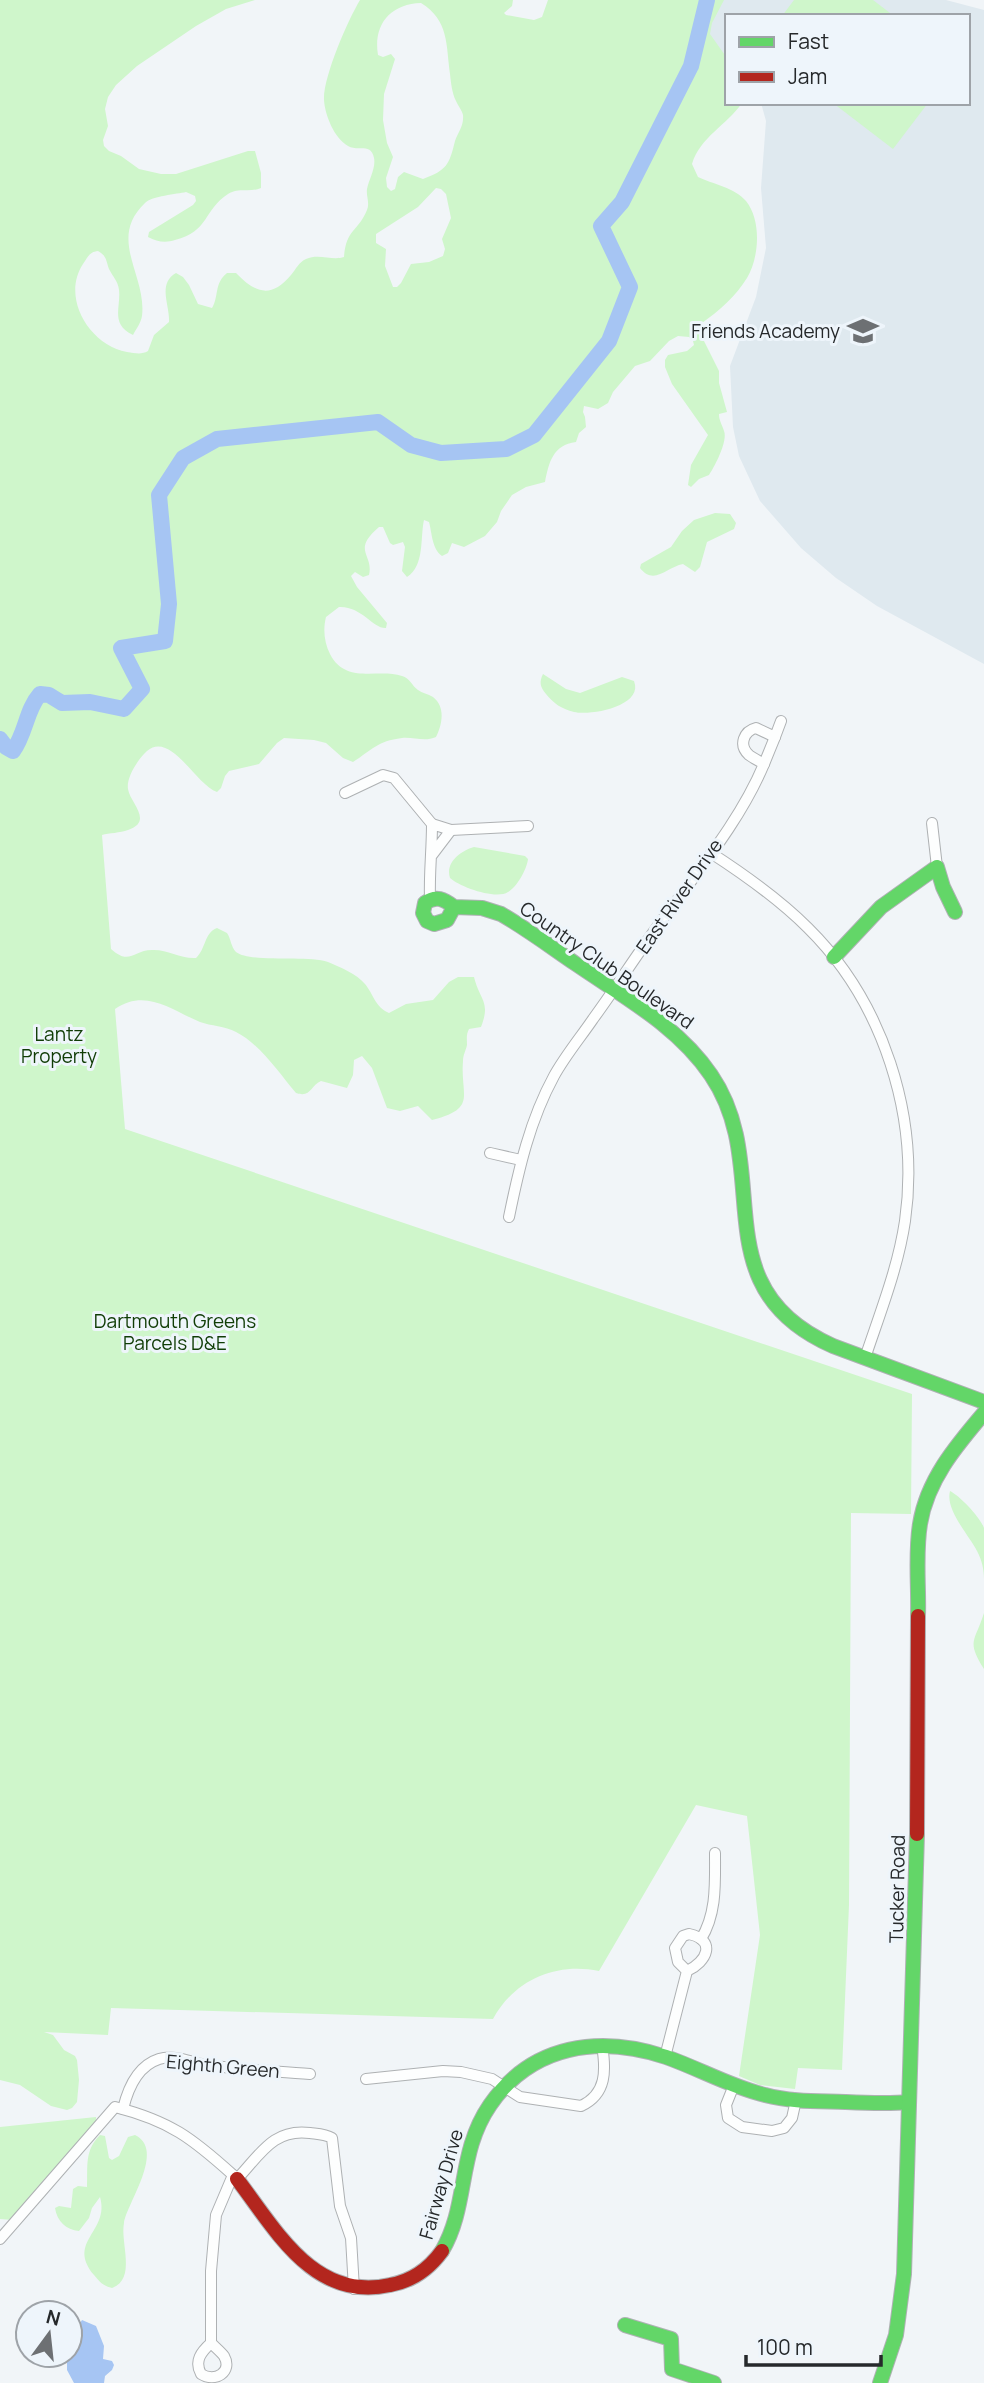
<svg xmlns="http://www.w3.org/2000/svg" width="984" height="2383" font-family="Manrope,sans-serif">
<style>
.built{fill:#dfe9ef}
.green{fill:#cff6cb;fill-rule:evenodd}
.water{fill:#a6c5f3}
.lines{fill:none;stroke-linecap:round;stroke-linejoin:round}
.river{stroke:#a6c5f3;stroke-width:16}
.street-casing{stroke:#aeb1b3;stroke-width:12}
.fast-casing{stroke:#aeb1b3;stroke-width:16}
.jam-casing{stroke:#aeb1b3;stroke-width:16}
.street{stroke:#fdfefe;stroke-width:10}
.fast{stroke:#63d668;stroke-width:14}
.jam{stroke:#b3261e;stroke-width:14}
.labels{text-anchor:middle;stroke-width:6;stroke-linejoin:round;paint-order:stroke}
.poi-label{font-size:19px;fill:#26292b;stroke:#eef5fb;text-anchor:end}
.street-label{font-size:19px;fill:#26292b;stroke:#eef5fb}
.park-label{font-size:19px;fill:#103d06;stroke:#eef5fb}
</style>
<rect width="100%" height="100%" fill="#f1f5f8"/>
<!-- built -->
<path class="built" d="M 713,0 L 946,0 L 984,10 L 984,664 L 877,606 L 836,578 L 801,548 L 760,501 L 739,456 L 733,427 L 730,366 L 756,297 L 766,248 L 761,188 L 766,121 L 761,103 L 968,103 L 968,16 L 727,16 L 727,66 L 703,26 Z"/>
<!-- green -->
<g class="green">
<path d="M 0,0 L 255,0 L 226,9 L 196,26 L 137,66 L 116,85 L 108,97 L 105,109 L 108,126 L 103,140 L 104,146 L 109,151 L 121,156 L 139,169 L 161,174 L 176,174 L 248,151 L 255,151 L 261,173 L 261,188 C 250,193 239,187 228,194 C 204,209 209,232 175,240 C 166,243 157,242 148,237 L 149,232 L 193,205 L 196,201 L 195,196 L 186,192 C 177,194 152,196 145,203 C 107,239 147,275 142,316 C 141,323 136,329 133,335 C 110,324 121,307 119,290 C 118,281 113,277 109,269 C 106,261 107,256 98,251 C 89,252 88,257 83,264 C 61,297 89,345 127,352 C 135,353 141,355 148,351 L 154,335 L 169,322 C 170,305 157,284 176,273 L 183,277 L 189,285 L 198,304 L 212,308 C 219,297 214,283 227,273 L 236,273 C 255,293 271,299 291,275 C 296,269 299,262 306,259 C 319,253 332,261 344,257 C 346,229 358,232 367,210 C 370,203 366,196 367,189 C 369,179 376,168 374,158 C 371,142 358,152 348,146 C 334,138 325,115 324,100 C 323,77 348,20 360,0 L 513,0 L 512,6 L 504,13 L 506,15 L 534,20 L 542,17 L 548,0 L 724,0 L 712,23 L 710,34 L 727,58 L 727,103 L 742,103 C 727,125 700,137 692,164 L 698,177 C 713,184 735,188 746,201 C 762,221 759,258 747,278 C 736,296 719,311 702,323 L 704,341 L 719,371 L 719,383 L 727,412 L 719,414 C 719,421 722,424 724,431 C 728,441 715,466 709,475 L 699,479 L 691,487 L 688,485 L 691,465 L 708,435 L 672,384 L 665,367 L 665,360 L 668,355 L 687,351 L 694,345 L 693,341 L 689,337 L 678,336 L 669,341 L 650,361 L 635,366 L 613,392 L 608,403 L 598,409 L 584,406 L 583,412 L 585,417 L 586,427 L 579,433 L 576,442 C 553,445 549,462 545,482 L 526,487 L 512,495 L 501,511 L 497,522 L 485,536 L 464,547 L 452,543 L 448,553 L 442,556 C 432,549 432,533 429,522 L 424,520 C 420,537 425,566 407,577 L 402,571 L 405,547 L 403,542 L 393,545 L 390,543 L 383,527 L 379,527 C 351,551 374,554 369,575 L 363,577 L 355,572 L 351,576 L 357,587 L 387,623 L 386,628 C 373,629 362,606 339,607 L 326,617 C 323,629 324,642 330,654 C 346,685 378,668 402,676 C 410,678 412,686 418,690 C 422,693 428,694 433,697 C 446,707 442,725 436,737 C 425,742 414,737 402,738 C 377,741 372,750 353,762 L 343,758 L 326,743 L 314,740 L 284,738 L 277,743 L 259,764 L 229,771 L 225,776 L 221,788 L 217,792 C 196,785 171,731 147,751 C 139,758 126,777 128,789 C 130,803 154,821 128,830 C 120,833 109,833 102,835 L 111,949 C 130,966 133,950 152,950 C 167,949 180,959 196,958 C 206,949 204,933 217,928 L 227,933 C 231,939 231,947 236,952 C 250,963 306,955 328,962 C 340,967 357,974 365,984 C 374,995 375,1007 389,1013 L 406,1004 L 433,1000 L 449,982 L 458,977 L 474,977 C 480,1001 491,1001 481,1027 L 469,1029 C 466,1035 467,1038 467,1045 C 466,1050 463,1055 463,1061 C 460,1096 478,1108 432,1120 L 418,1106 L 400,1111 L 387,1108 L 372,1068 L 362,1056 L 354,1060 L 353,1075 L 347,1088 L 321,1081 C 310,1086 311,1098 296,1093 C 279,1073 260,1044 236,1032 C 225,1026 211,1026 200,1022 C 171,1010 146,988 115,1009 L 125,1129 L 912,1394 L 911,1514 L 851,1513 L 849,1905 L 842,2070 L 798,2068 L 795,2089 L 760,2085 L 739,2076 L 760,1935 L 747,1816 L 696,1805 L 599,1971 C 556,1962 514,1980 493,2019 L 111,2008 L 108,2035 L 44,2032 L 53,2035 L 64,2050 L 75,2056 L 77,2060 L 79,2080 L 77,2102 L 72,2108 L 67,2110 L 51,2106 L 20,2085 L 0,2080 ZM 421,3 C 449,20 446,45 450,74 C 451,83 452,93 456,101 C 458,106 462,110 463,115 C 464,126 458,132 455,141 C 449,165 447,170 423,179 L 404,172 L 398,177 L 395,189 L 391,191 L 387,187 L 386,178 L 393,157 L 387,143 L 383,120 L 384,94 L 395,59 L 391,54 L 383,57 L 378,55 C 373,25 390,4 421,3 ZM 436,188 L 441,189 L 446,194 L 451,218 L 442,239 L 445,249 L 443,256 L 429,262 L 411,264 L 401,283 L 397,287 L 393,287 L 385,266 L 386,249 L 376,243 L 376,234 L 418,207 Z"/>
<path d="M 794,0 L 873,0 L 894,16 L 782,16 Z"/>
<path d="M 833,103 L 928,103 L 893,149 Z"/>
<path d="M 715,513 L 730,514 L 736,523 L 734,529 L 707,542 L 700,567 L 695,572 L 683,564 C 667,567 654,586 640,568 L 641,564 L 671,547 L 682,531 L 694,520 Z"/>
<path d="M 543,674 L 566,689 L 580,693 L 622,677 L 634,681 C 644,706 591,716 574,712 C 562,709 554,704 546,694 C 540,687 539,682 543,674 Z"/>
<path d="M 474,847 L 525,856 L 528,859 C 527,869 517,887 508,892 C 496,900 460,887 450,878 C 445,863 460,851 474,847 Z"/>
<path d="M 950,1491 C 960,1496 980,1517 984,1528 C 984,1537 984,1568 984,1579 C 984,1570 982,1560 977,1551 C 969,1535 945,1510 950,1491 Z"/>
<path d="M 984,1613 L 984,1669 C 966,1640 975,1642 984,1613 Z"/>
<path d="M 96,2117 L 96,2125 L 13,2220 L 0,2219 L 0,2127 Z"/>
<path d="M 100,2135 L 105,2136 L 109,2158 L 112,2160 L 119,2156 L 128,2137 L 135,2135 C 166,2150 127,2203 124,2223 C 120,2243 137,2279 112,2288 C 103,2286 100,2282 94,2275 C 66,2241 110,2232 100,2197 L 92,2208 L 89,2218 L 79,2231 C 66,2230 57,2221 55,2208 L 59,2206 L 71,2208 L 73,2189 L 78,2186 L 87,2187 C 88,2167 84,2151 100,2135 Z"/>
</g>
<!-- water -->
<path class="water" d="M 82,2320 L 96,2326 L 104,2346 L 103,2359 L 112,2361 L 114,2365 L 112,2370 L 105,2376 L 104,2383 L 74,2383 L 67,2370 L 67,2355 L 70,2355 L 70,2343 L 74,2333 Z"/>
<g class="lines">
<!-- river -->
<path class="river" d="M 0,739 L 6,747 L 13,751 C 26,733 26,710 40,694 L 49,695 L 62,703 L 90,702 L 124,709 L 142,689 L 121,648 L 165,641 L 169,604 L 159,495 L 183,458 L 217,439 L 378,422 L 411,445 L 441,453 L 506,449 L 534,435 L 609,341 L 630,287 L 601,226 L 622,202 L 691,66 L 707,0"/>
<defs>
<g id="street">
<path d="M 764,764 L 775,737"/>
<path d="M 345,793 L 383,775 L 394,778 L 432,824"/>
<path d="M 932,823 L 937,867"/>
<path d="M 451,830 L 528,826"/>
<path d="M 711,853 C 745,875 779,899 808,928 C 883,1002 920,1116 905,1221 C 898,1268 880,1313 865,1358"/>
<path d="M 430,899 C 429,874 432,850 432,824 L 451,830 L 432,855"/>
<path d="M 490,1153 L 521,1160"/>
<path d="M 509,1217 C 519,1168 530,1120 554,1076 C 565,1056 580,1038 593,1019 C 618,985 640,949 666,915 C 701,867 741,819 764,764 C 759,761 753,758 749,755 C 738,745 744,731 756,728 L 775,737 L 781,721"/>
<path d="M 701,1939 C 717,1913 715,1883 715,1853"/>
<path d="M 665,2057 L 687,1971 L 678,1962 L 675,1948 L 683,1936 L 689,1934 C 717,1940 707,1962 687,1971"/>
<path d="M 366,2079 L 443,2071 L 461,2072 L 492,2079 L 520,2097 L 581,2106 C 607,2094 606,2070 602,2045"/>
<path d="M 734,2085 L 726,2105 L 728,2118 L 742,2127 L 772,2131 L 784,2128 L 792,2118 L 796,2100"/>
<path d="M 123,2109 C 128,2088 137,2066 159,2059 C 175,2054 192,2063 207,2065 C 241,2070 276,2071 310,2074"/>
<path d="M 0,2239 L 115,2107 C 170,2121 192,2138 233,2175"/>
<path d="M 211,2343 C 201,2352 194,2361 201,2374 C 215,2383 233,2372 224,2356 C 221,2352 215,2347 211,2343 L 211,2271 L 216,2215 L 233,2175 L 237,2179 C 260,2155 273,2128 310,2133 C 318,2134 325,2134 332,2138 L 340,2206 L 351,2238 L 354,2289"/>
</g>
<g id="fast">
<path d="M 454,907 C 444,899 436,895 425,903 L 423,913 L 427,921 L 434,924 L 447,920 L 454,907 L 482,908 L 501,914 C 527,929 551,947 576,964 C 624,997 678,1026 711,1075 C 776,1170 699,1287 833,1346 L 984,1402"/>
<path d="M 834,957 L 881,907 L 937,867 L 943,887 L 955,912"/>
<path d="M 918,1616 C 919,1587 915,1554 920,1524 C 927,1480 956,1446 984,1413"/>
<path d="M 442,2251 C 469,2205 457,2153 490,2105 C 532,2044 600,2035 666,2057 C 700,2069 731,2087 765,2095 C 792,2102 818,2101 845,2102 C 867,2103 888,2104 909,2102"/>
<path d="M 625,2325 L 671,2339 L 672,2369 L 714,2383"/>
<path d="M 880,2383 L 896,2335 L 904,2274 L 917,1834"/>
</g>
<g id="jam">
<path d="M 917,1834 L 918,1616"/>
<path d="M 237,2179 C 276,2230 314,2302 390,2285 C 412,2281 429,2269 442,2251"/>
</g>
</defs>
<!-- street casing -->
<use href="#street" class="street-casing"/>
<!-- fast casing -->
<use href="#fast" class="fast-casing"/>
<!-- jam casing -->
<use href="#jam" class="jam-casing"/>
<!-- street -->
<use href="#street" class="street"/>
<!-- fast -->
<use href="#fast" class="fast"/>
<!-- jam -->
<use href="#jam" class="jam"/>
</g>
<!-- icons -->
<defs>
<symbol id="school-bare" viewBox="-9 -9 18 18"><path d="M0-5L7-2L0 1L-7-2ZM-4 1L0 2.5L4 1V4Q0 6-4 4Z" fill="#6d7073" stroke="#eef5fb" stroke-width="2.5" paint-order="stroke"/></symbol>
</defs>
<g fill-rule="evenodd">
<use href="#school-bare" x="841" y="309" width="44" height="44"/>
</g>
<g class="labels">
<!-- poi labels -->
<g class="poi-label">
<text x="840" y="338">Friends Academy</text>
</g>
<!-- street labels -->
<g class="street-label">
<text transform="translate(679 896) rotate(-55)" y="7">East River Drive</text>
<text transform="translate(607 965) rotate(35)" y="7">Country Club Boulevard</text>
<text transform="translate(897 1889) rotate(-89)" y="7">Tucker Road</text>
<text transform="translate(223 2066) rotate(5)" y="7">Eighth Green</text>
<text transform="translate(441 2184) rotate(-74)" y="7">Fairway Drive</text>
</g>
<!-- park labels -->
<g class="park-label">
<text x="59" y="1041">Lantz<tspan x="59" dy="22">Property</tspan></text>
<text x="175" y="1328">Dartmouth Greens<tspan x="175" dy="22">Parcels D&amp;E</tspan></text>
</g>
</g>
<!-- legend -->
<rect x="725" y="14" width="245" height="91" fill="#eef5fb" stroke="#9ea3a8" stroke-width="2"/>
<rect x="739" y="37" width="35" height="10" fill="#63d668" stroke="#9ea3a8" stroke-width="2"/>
<text x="788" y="49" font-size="21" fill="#26292b">Fast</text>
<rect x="739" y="72" width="35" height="10" fill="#b3261e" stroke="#9ea3a8" stroke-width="2"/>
<text x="788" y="84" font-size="21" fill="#26292b">Jam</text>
<!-- north arrow -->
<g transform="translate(49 2334) rotate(15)"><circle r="33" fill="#eef5fb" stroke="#9ea3a8" stroke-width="2"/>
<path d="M0-5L12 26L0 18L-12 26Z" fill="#6d7073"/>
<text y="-10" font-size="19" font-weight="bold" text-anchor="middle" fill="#26292b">N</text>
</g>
<!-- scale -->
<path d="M746 2355v10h135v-10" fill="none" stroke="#26292b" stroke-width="3.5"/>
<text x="757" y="2355" font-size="21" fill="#26292b" stroke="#eef5fb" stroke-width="5" paint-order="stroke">100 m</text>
</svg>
